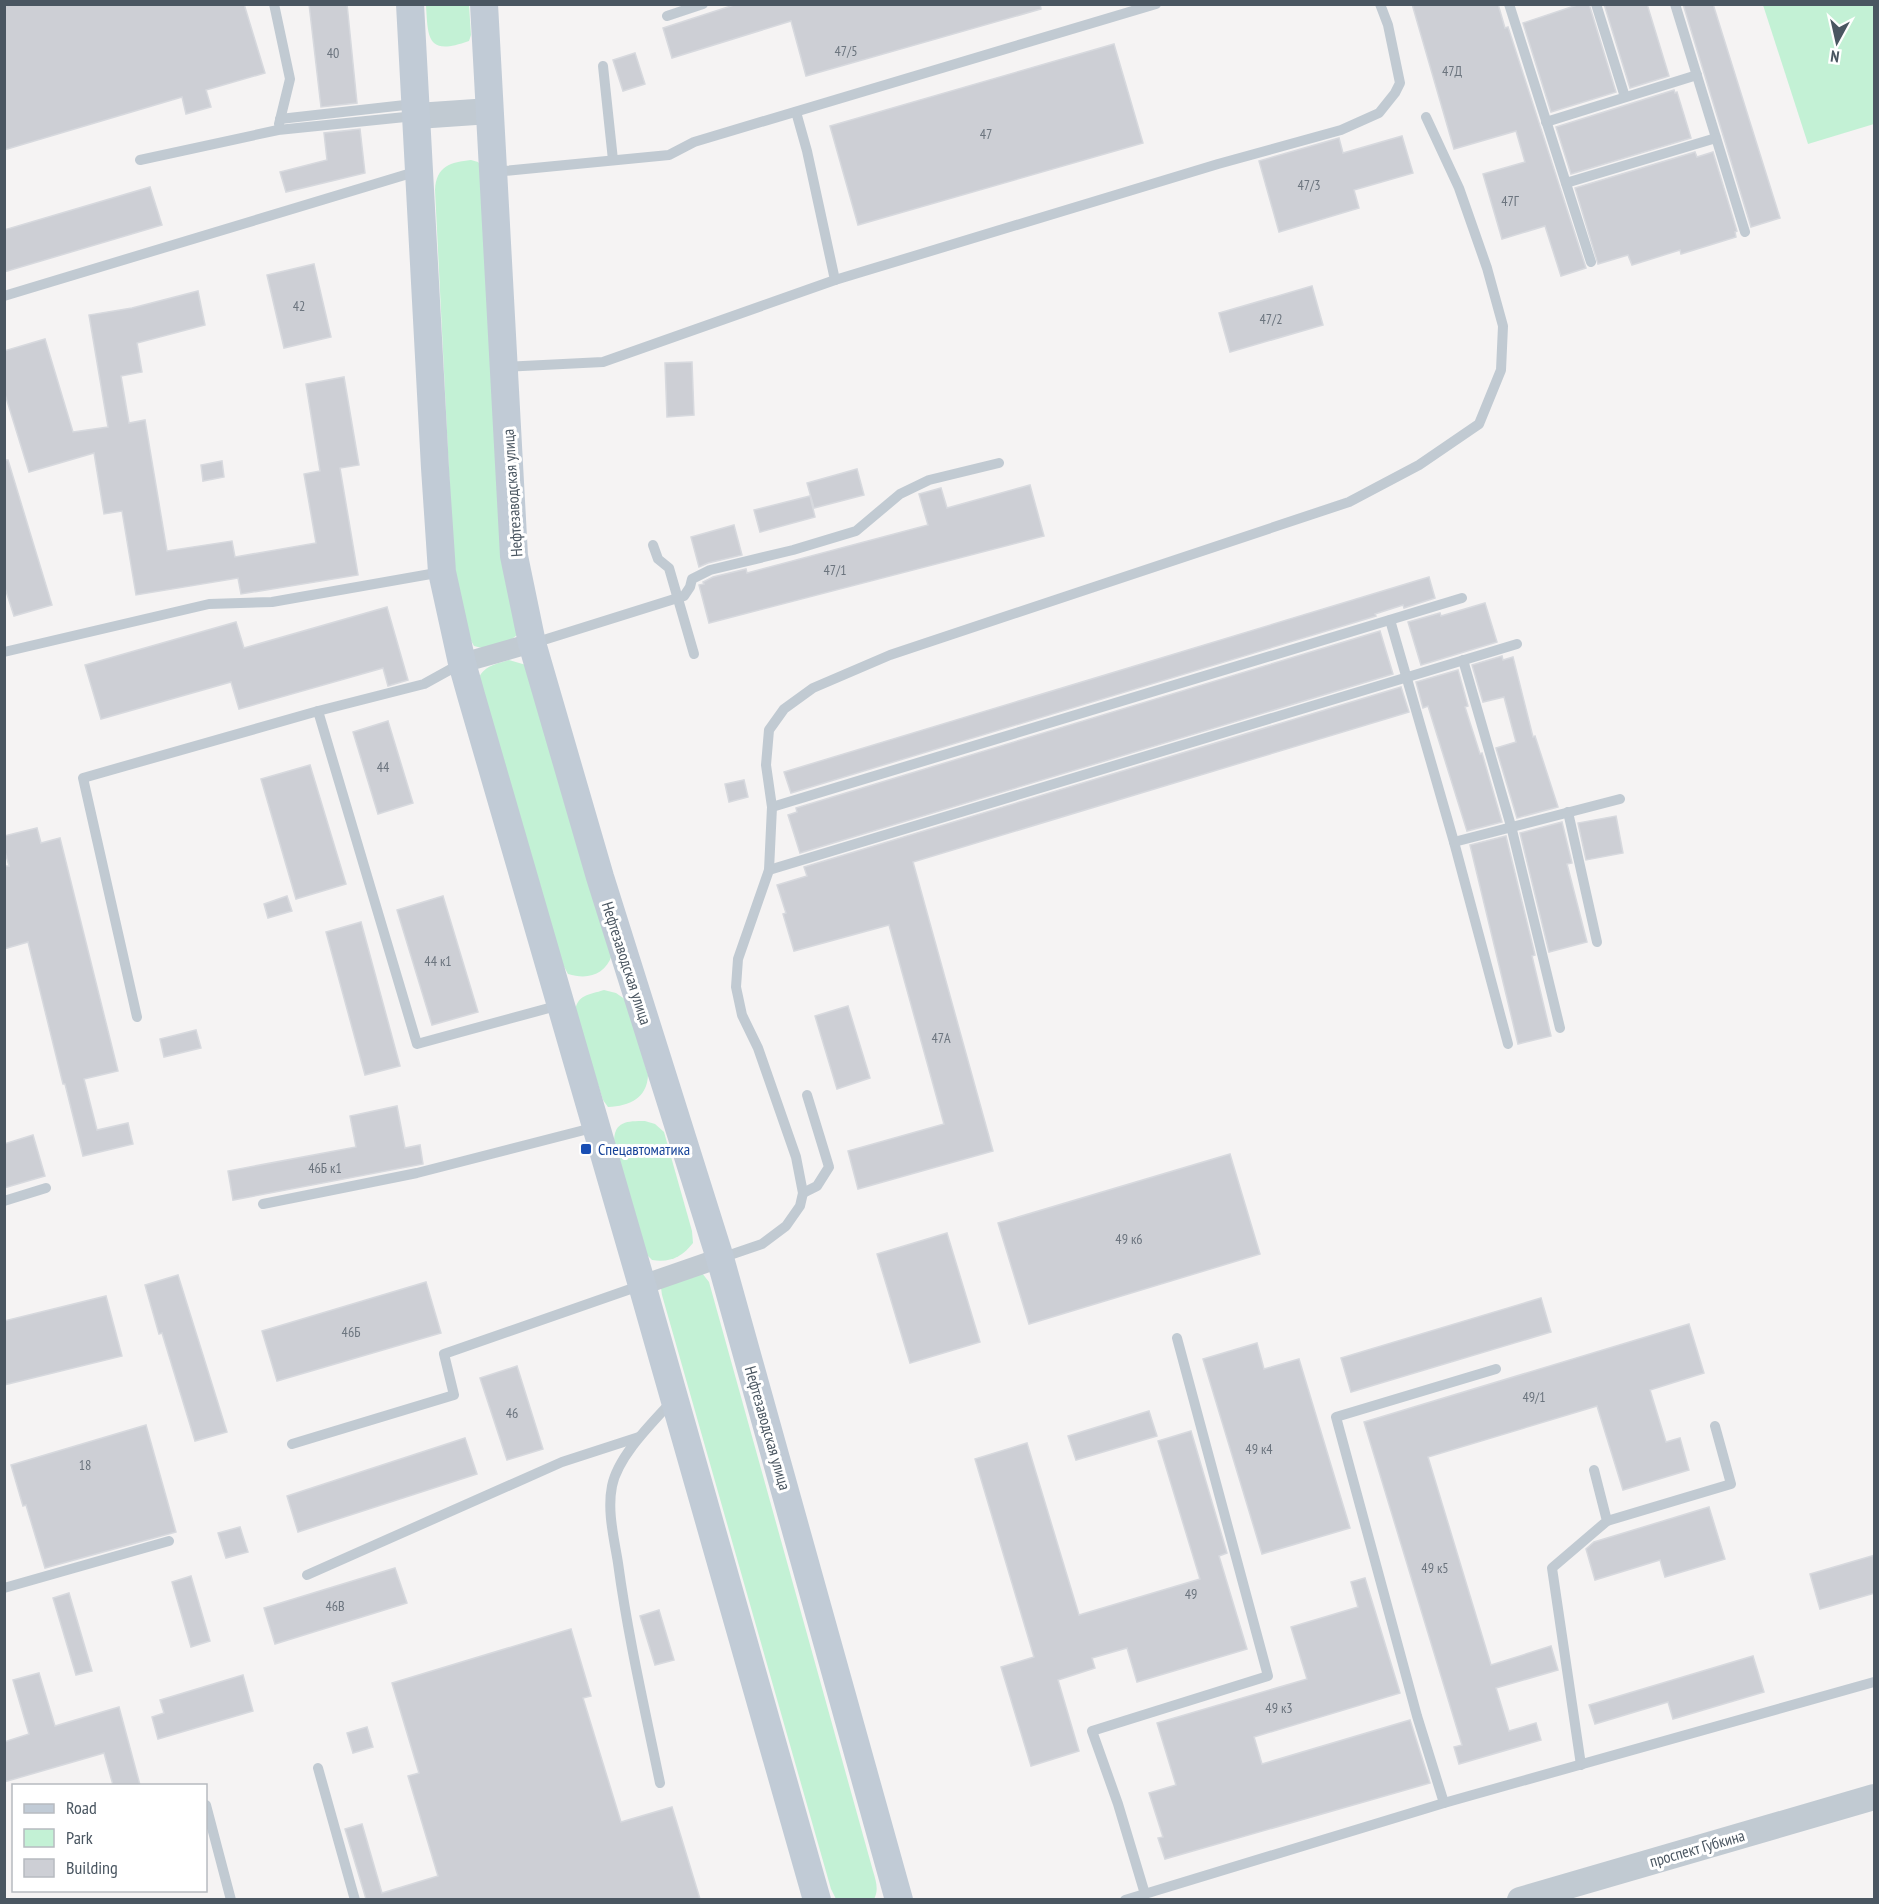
<svg xmlns="http://www.w3.org/2000/svg" width="1879" height="1904" font-family="'PT Sans Narrow',sans-serif">
<style>
.green{fill:#c3f1d5}
.building{fill:#cdcfd5;stroke:#d7d9de;stroke-width:1.5}
.lines{fill:none;stroke-linecap:round;stroke-linejoin:round}
.service{stroke:#c1cad2;stroke-width:10}
.minor{stroke:#c1cad2;stroke-width:20}
.tertiary{stroke:#c1cad2;stroke-width:26}
.secondary{stroke:#c1cbd6;stroke-width:28}
.transit-dot{fill:#1a4fb4;stroke:#fff;stroke-width:2}
.labels{text-anchor:middle;stroke-width:6;stroke-linejoin:round;paint-order:stroke}
.number-label{font-size:14px;fill:#6b747e}
.street-label{font-size:16px;fill:#4a5661;stroke:#fff}
.transit-label{font-size:16px;fill:#164399;stroke:#fff;text-anchor:start}
</style>
<rect width="100%" height="100%" fill="#f5f3f3"/>
<!-- green -->
<g class="green">
<path d="M 426,5 L 469,5 L 471,35 L 469,41 C 427,56 428,39 426,5 Z"/>
<path d="M 1763,5 L 1874,5 L 1874,124 L 1808,144 Z"/>
<path d="M 471,160 L 478,162 L 483,169 L 517,635 C 505,646 489,651 474,646 C 458,619 455,565 452,533 L 435,190 C 436,166 451,162 471,160 Z"/>
<path d="M 509,660 L 526,665 L 612,955 C 605,975 588,980 568,974 L 562,963 L 478,680 C 483,666 496,664 509,660 Z"/>
<path d="M 604,990 L 616,993 L 626,1000 L 648,1075 C 647,1098 630,1106 608,1107 L 603,1100 L 575,1012 C 577,994 589,995 604,990 Z"/>
<path d="M 645,1121 L 655,1124 L 664,1132 L 692,1231 L 693,1243 C 682,1257 670,1263 652,1260 L 647,1255 L 614,1142 C 614,1121 627,1121 645,1121 Z"/>
<path d="M 702,1273 L 709,1282 L 873,1871 C 876,1881 879,1890 874,1899 L 836,1899 L 831,1889 L 662,1295 L 661,1288 Z"/>
</g>
<!-- building -->
<g class="building">
<path d="M 4,4 L 244,4 L 265,73 L 206,90 L 211,107 L 186,114 L 182,97 L 4,150 Z"/>
<path d="M 309,4 L 347,4 L 357,103 L 321,107 Z"/>
<path d="M 737,4 L 1040,4 L 1041,9 L 806,76 L 791,21 L 672,58 L 663,28 Z"/>
<path d="M 1412,4 L 1498,4 L 1505,28 L 1508,27 L 1586,268 L 1561,276 L 1545,226 L 1502,239 L 1483,174 L 1525,162 L 1516,131 L 1454,149 Z"/>
<path d="M 1580,4 L 1589,4 L 1616,92 L 1551,112 L 1523,23 Z"/>
<path d="M 1604,4 L 1647,4 L 1669,76 L 1630,88 Z"/>
<path d="M 1683,4 L 1713,4 L 1780,218 L 1751,227 Z"/>
<path d="M 1114,44 L 1143,143 L 858,225 L 830,126 Z"/>
<path d="M 635,53 L 645,84 L 623,91 L 613,60 Z"/>
<path d="M 1674,90 L 1675,93 L 1677,92 L 1691,138 L 1571,174 L 1556,127 Z"/>
<path d="M 360,129 L 365,173 L 286,192 L 280,172 L 327,160 L 324,133 Z"/>
<path d="M 1402,136 L 1413,173 L 1354,190 L 1359,208 L 1279,232 L 1259,161 L 1339,138 L 1343,153 Z"/>
<path d="M 1695,152 L 1697,157 L 1713,152 L 1737,231 L 1735,232 L 1736,237 L 1681,254 L 1680,250 L 1632,265 L 1628,255 L 1598,264 L 1575,188 Z"/>
<path d="M 150,187 L 162,225 L 4,272 L 4,230 Z"/>
<path d="M 314,264 L 331,337 L 284,348 L 267,275 Z"/>
<path d="M 1312,286 L 1323,325 L 1230,352 L 1219,313 Z"/>
<path d="M 198,291 L 205,325 L 137,343 L 142,372 L 121,376 L 129,423 L 145,420 L 167,551 L 232,541 L 235,557 L 316,543 L 304,474 L 320,471 L 306,384 L 344,377 L 359,465 L 340,468 L 358,575 L 241,594 L 238,578 L 136,595 L 122,511 L 104,514 L 94,453 L 29,472 L 4,391 L 4,351 L 45,339 L 73,432 L 108,427 L 89,315 L 132,308 Z"/>
<path d="M 692,362 L 694,415 L 667,417 L 665,363 Z"/>
<path d="M 4,460 L 8,460 L 52,605 L 14,616 L 4,585 Z"/>
<path d="M 222,461 L 224,477 L 203,481 L 201,465 Z"/>
<path d="M 857,469 L 864,495 L 814,508 L 807,483 Z"/>
<path d="M 1030,485 L 1044,536 L 709,623 L 699,585 L 704,584 L 703,582 L 713,577 L 746,569 L 747,573 L 928,525 L 919,494 L 941,488 L 947,508 Z"/>
<path d="M 810,496 L 815,517 L 760,532 L 754,510 Z"/>
<path d="M 734,525 L 742,555 L 708,563 L 699,567 L 691,537 Z"/>
<path d="M 1429,577 L 1435,598 L 1404,608 L 1403,605 L 1375,614 L 1376,616 L 791,793 L 784,772 Z"/>
<path d="M 1485,603 L 1497,642 L 1421,665 L 1408,622 L 1440,613 L 1441,616 Z"/>
<path d="M 387,607 L 408,680 L 388,686 L 383,668 L 239,709 L 231,682 L 101,719 L 85,665 L 236,622 L 244,648 Z"/>
<path d="M 1380,631 L 1393,674 L 800,853 L 788,815 L 797,812 L 796,808 Z"/>
<path d="M 1502,656 L 1503,660 L 1513,657 L 1533,737 L 1535,736 L 1558,807 L 1517,818 L 1496,748 L 1516,742 L 1504,697 L 1483,702 L 1472,665 Z"/>
<path d="M 1458,670 L 1468,706 L 1465,707 L 1480,754 L 1482,753 L 1502,822 L 1467,831 L 1428,706 L 1423,708 L 1416,682 Z"/>
<path d="M 1401,687 L 1409,712 L 913,862 L 993,1151 L 858,1189 L 848,1151 L 944,1124 L 889,925 L 794,951 L 783,914 L 786,913 L 777,885 L 807,876 L 804,867 Z"/>
<path d="M 388,721 L 413,803 L 378,814 L 353,732 Z"/>
<path d="M 310,765 L 346,884 L 296,899 L 261,779 Z"/>
<path d="M 744,780 L 748,797 L 729,802 L 725,784 Z"/>
<path d="M 1616,816 L 1623,853 L 1586,860 L 1578,823 Z"/>
<path d="M 1562,822 L 1572,863 L 1567,864 L 1587,942 L 1549,952 L 1520,833 Z"/>
<path d="M 37,828 L 41,843 L 60,838 L 118,1071 L 84,1079 L 97,1130 L 128,1123 L 133,1144 L 83,1156 L 65,1084 L 63,1084 L 28,942 L 4,949 L 4,866 L 9,866 L 4,848 L 4,836 Z"/>
<path d="M 1506,836 L 1535,955 L 1532,956 L 1551,1036 L 1518,1044 L 1470,845 Z"/>
<path d="M 287,896 L 292,911 L 268,918 L 264,904 Z"/>
<path d="M 443,896 L 478,1012 L 432,1025 L 397,910 Z"/>
<path d="M 361,922 L 400,1066 L 365,1075 L 326,932 Z"/>
<path d="M 848,1006 L 870,1078 L 837,1089 L 815,1016 Z"/>
<path d="M 196,1030 L 201,1048 L 164,1057 L 160,1039 Z"/>
<path d="M 397,1106 L 405,1148 L 420,1145 L 423,1164 L 233,1200 L 228,1171 L 356,1147 L 350,1116 Z"/>
<path d="M 33,1135 L 45,1176 L 4,1188 L 4,1144 Z"/>
<path d="M 1230,1154 L 1260,1254 L 1029,1324 L 998,1223 Z"/>
<path d="M 947,1233 L 980,1342 L 910,1363 L 877,1254 Z"/>
<path d="M 178,1275 L 227,1432 L 195,1441 L 162,1333 L 159,1334 L 145,1285 Z"/>
<path d="M 426,1282 L 441,1333 L 277,1381 L 262,1331 Z"/>
<path d="M 106,1296 L 122,1356 L 4,1385 L 4,1321 Z"/>
<path d="M 1541,1298 L 1551,1332 L 1351,1392 L 1341,1358 Z"/>
<path d="M 1689,1324 L 1704,1373 L 1650,1390 L 1666,1442 L 1680,1438 L 1689,1470 L 1623,1490 L 1597,1406 L 1428,1457 L 1491,1665 L 1551,1646 L 1558,1670 L 1496,1688 L 1509,1731 L 1536,1723 L 1541,1740 L 1459,1764 L 1454,1747 L 1462,1745 L 1364,1422 Z"/>
<path d="M 1257,1343 L 1264,1369 L 1299,1359 L 1350,1528 L 1262,1554 L 1203,1359 Z"/>
<path d="M 517,1366 L 543,1449 L 507,1460 L 480,1378 Z"/>
<path d="M 1149,1411 L 1157,1436 L 1076,1460 L 1068,1436 Z"/>
<path d="M 146,1425 L 176,1532 L 45,1568 L 26,1505 L 23,1506 L 11,1465 Z"/>
<path d="M 1191,1431 L 1227,1553 L 1219,1556 L 1247,1649 L 1137,1682 L 1127,1648 L 1092,1658 L 1095,1668 L 1058,1680 L 1079,1751 L 1031,1766 L 1001,1667 L 1034,1657 L 975,1459 L 1027,1443 L 1079,1615 L 1200,1579 L 1158,1441 Z"/>
<path d="M 465,1438 L 477,1474 L 298,1532 L 287,1496 Z"/>
<path d="M 1709,1507 L 1725,1559 L 1665,1577 L 1660,1560 L 1595,1580 L 1586,1549 L 1594,1542 Z"/>
<path d="M 240,1527 L 248,1552 L 226,1558 L 218,1533 Z"/>
<path d="M 1875,1555 L 1875,1593 L 1820,1609 L 1810,1574 Z"/>
<path d="M 395,1568 L 407,1603 L 275,1644 L 264,1608 Z"/>
<path d="M 191,1576 L 210,1641 L 191,1647 L 172,1582 Z"/>
<path d="M 1365,1578 L 1400,1693 L 1254,1737 L 1262,1764 L 1410,1720 L 1430,1783 L 1165,1859 L 1158,1838 L 1163,1837 L 1149,1793 L 1176,1785 L 1157,1723 L 1307,1679 L 1291,1627 L 1358,1607 L 1351,1582 Z"/>
<path d="M 69,1593 L 92,1671 L 76,1675 L 53,1598 Z"/>
<path d="M 659,1610 L 674,1660 L 655,1665 L 640,1616 Z"/>
<path d="M 571,1629 L 591,1696 L 583,1698 L 621,1822 L 672,1807 L 700,1899 L 366,1899 L 345,1829 L 362,1824 L 382,1893 L 438,1876 L 408,1776 L 419,1773 L 392,1683 Z"/>
<path d="M 1753,1656 L 1764,1692 L 1673,1719 L 1668,1702 L 1595,1724 L 1589,1705 Z"/>
<path d="M 39,1673 L 55,1726 L 119,1707 L 140,1785 L 113,1785 L 104,1753 L 4,1782 L 4,1742 L 29,1734 L 13,1680 Z"/>
<path d="M 243,1675 L 253,1711 L 158,1739 L 152,1717 L 164,1713 L 160,1700 Z"/>
<path d="M 367,1727 L 373,1747 L 353,1753 L 347,1733 Z"/>
</g>
<g class="lines">
<!-- service -->
<g class="service">
<path d="M 274,4 L 290,79 L 279,124"/>
<path d="M 1509,4 L 1591,262"/>
<path d="M 1596,4 L 1625,97"/>
<path d="M 1675,4 L 1745,232"/>
<path d="M 667,16 L 703,4"/>
<path d="M 603,66 L 613,160"/>
<path d="M 280,119 L 414,104"/>
<path d="M 1546,122 L 1697,75"/>
<path d="M 140,160 L 278,130 L 415,116"/>
<path d="M 494,172 L 669,155 L 694,142 L 1156,4"/>
<path d="M 1566,183 L 1716,138"/>
<path d="M 835,280 L 1218,164 L 1341,130 L 1379,113 L 1395,93 L 1400,83 L 1388,25 L 1380,4"/>
<path d="M 4,296 L 418,171"/>
<path d="M 505,367 L 603,362 L 835,280 L 807,151 L 796,112"/>
<path d="M 653,545 L 658,559 L 669,568 L 694,654"/>
<path d="M 1390,620 L 1454,842 L 1508,1044"/>
<path d="M 534,643 L 684,596 L 690,587 L 692,579 L 710,570 L 793,550 L 856,531 L 900,494 L 929,480 L 999,463"/>
<path d="M 4,652 L 209,604 L 272,602 L 442,572"/>
<path d="M 1463,660 L 1511,826 L 1560,1028"/>
<path d="M 318,711 L 424,684 L 462,663"/>
<path d="M 772,807 L 1462,598"/>
<path d="M 1568,812 L 1597,942"/>
<path d="M 1454,842 L 1620,799"/>
<path d="M 769,870 L 1517,644"/>
<path d="M 137,1017 L 83,778 L 318,711 L 417,1044 L 560,1005"/>
<path d="M 803,1193 L 817,1186 L 829,1167 L 807,1095"/>
<path d="M 4,1201 L 46,1188"/>
<path d="M 263,1204 L 417,1173 L 596,1127"/>
<path d="M 721,1258 L 762,1244 L 786,1226 L 800,1206 L 803,1193 L 796,1157 L 758,1048 L 742,1015 L 736,987 L 738,959 L 769,870 L 772,807 L 766,765 L 769,730 L 784,709 L 813,688 L 890,655 L 1349,502 L 1419,465 L 1479,424 L 1501,370 L 1503,326 L 1487,268 L 1459,188 L 1426,117"/>
<path d="M 292,1444 L 454,1395 L 444,1354 L 642,1285"/>
<path d="M 1607,1521 L 1731,1484 L 1715,1426"/>
<path d="M 307,1575 L 562,1462 L 639,1437"/>
<path d="M 4,1588 L 169,1541"/>
<path d="M 1581,1765 L 1552,1568 L 1607,1521 L 1594,1470"/>
<path d="M 318,1768 L 355,1900"/>
<path d="M 660,1783 C 645,1710 628,1637 618,1563 C 614,1538 607,1511 612,1486 C 618,1456 652,1423 672,1401"/>
<path d="M 1444,1803 L 1417,1716 L 1336,1417 L 1496,1369"/>
<path d="M 206,1805 L 231,1900"/>
<path d="M 1145,1894 L 1118,1804 L 1092,1731 L 1268,1676 L 1177,1338"/>
<path d="M 1125,1900 L 1444,1803 L 1874,1682"/>
</g>
<!-- minor -->
<g class="minor">
<path d="M 462,663 L 532,643"/>
<path d="M 642,1285 L 720,1258"/>
</g>
<!-- tertiary -->
<g class="tertiary">
<path d="M 417,116 L 490,111"/>
<path d="M 1520,1900 L 1874,1797"/>
</g>
<!-- secondary -->
<g class="secondary">
<path d="M 410,4 L 435,468 L 442,572 L 462,663 L 471,695 L 642,1285 L 817,1900"/>
<path d="M 484,4 L 514,556 L 532,643 L 600,877 L 720,1258 L 899,1900"/>
</g>
</g>
<!-- markers -->
<rect class="transit-dot" x="580" y="1143" width="12" height="12" rx="3"/>
<g class="labels">
<!-- number labels -->
<g class="number-label">
<text x="846" y="56">47/5</text>
<text x="333" y="58">40</text>
<text x="1452" y="76">47Д</text>
<text x="986" y="139">47</text>
<text x="1309" y="190">47/3</text>
<text x="1510" y="206">47Г</text>
<text x="299" y="311">42</text>
<text x="1271" y="324">47/2</text>
<text x="835" y="575">47/1</text>
<text x="383" y="772">44</text>
<text x="438" y="966">44 к1</text>
<text x="941" y="1043">47А</text>
<text x="325" y="1173">46Б к1</text>
<text x="1129" y="1244">49 к6</text>
<text x="351" y="1337">46Б</text>
<text x="1534" y="1402">49/1</text>
<text x="512" y="1418">46</text>
<text x="1259" y="1454">49 к4</text>
<text x="85" y="1470">18</text>
<text x="1435" y="1573">49 к5</text>
<text x="1191" y="1599">49</text>
<text x="335" y="1611">46В</text>
<text x="1279" y="1713">49 к3</text>
</g>
<!-- street labels -->
<g class="street-label">
<text transform="translate(512 493) rotate(-94)" y="6">Нефтезаводская улица</text>
<text transform="translate(627 963) rotate(72)" y="6">Нефтезаводская улица</text>
<text transform="translate(768 1428) rotate(74)" y="6">Нефтезаводская улица</text>
<text transform="translate(1697 1848) rotate(-16)" y="6">проспект Губкина</text>
</g>
<!-- transit labels -->
<g class="transit-label">
<text x="598" y="1155">Спецавтоматика</text>
</g>
</g>
<!-- border -->
<rect width="1879" height="1904" fill="none" stroke="#4a5661" stroke-width="12"/>
<!-- legend -->
<rect x="12" y="1784" width="195" height="108" fill="#ffffff" stroke="#b7bbc0" stroke-width="1.5"/>
<rect x="24" y="1804" width="30" height="9" fill="#c1cbd6" stroke="#b7bbc0" stroke-width="1.5"/>
<text x="66" y="1814" font-size="18" fill="#4a5661">Road</text>
<rect x="24" y="1829" width="30" height="18" fill="#c3f1d5" stroke="#b7bbc0" stroke-width="1.5"/>
<text x="66" y="1844" font-size="18" fill="#4a5661">Park</text>
<rect x="24" y="1859" width="30" height="18" fill="#cdcfd5" stroke="#b7bbc0" stroke-width="1.5"/>
<text x="66" y="1874" font-size="18" fill="#4a5661">Building</text>
<!-- north arrow -->
<g transform="translate(1837 42) rotate(188)" stroke="#ffffff" stroke-width="4.5" paint-order="stroke">
<path d="M0-4.5L10 22L0 15L-10 22Z" fill="#4a5661"/>
<text y="-9" font-size="16" font-weight="bold" text-anchor="middle" fill="#4a5661">N</text>
</g>
</svg>
